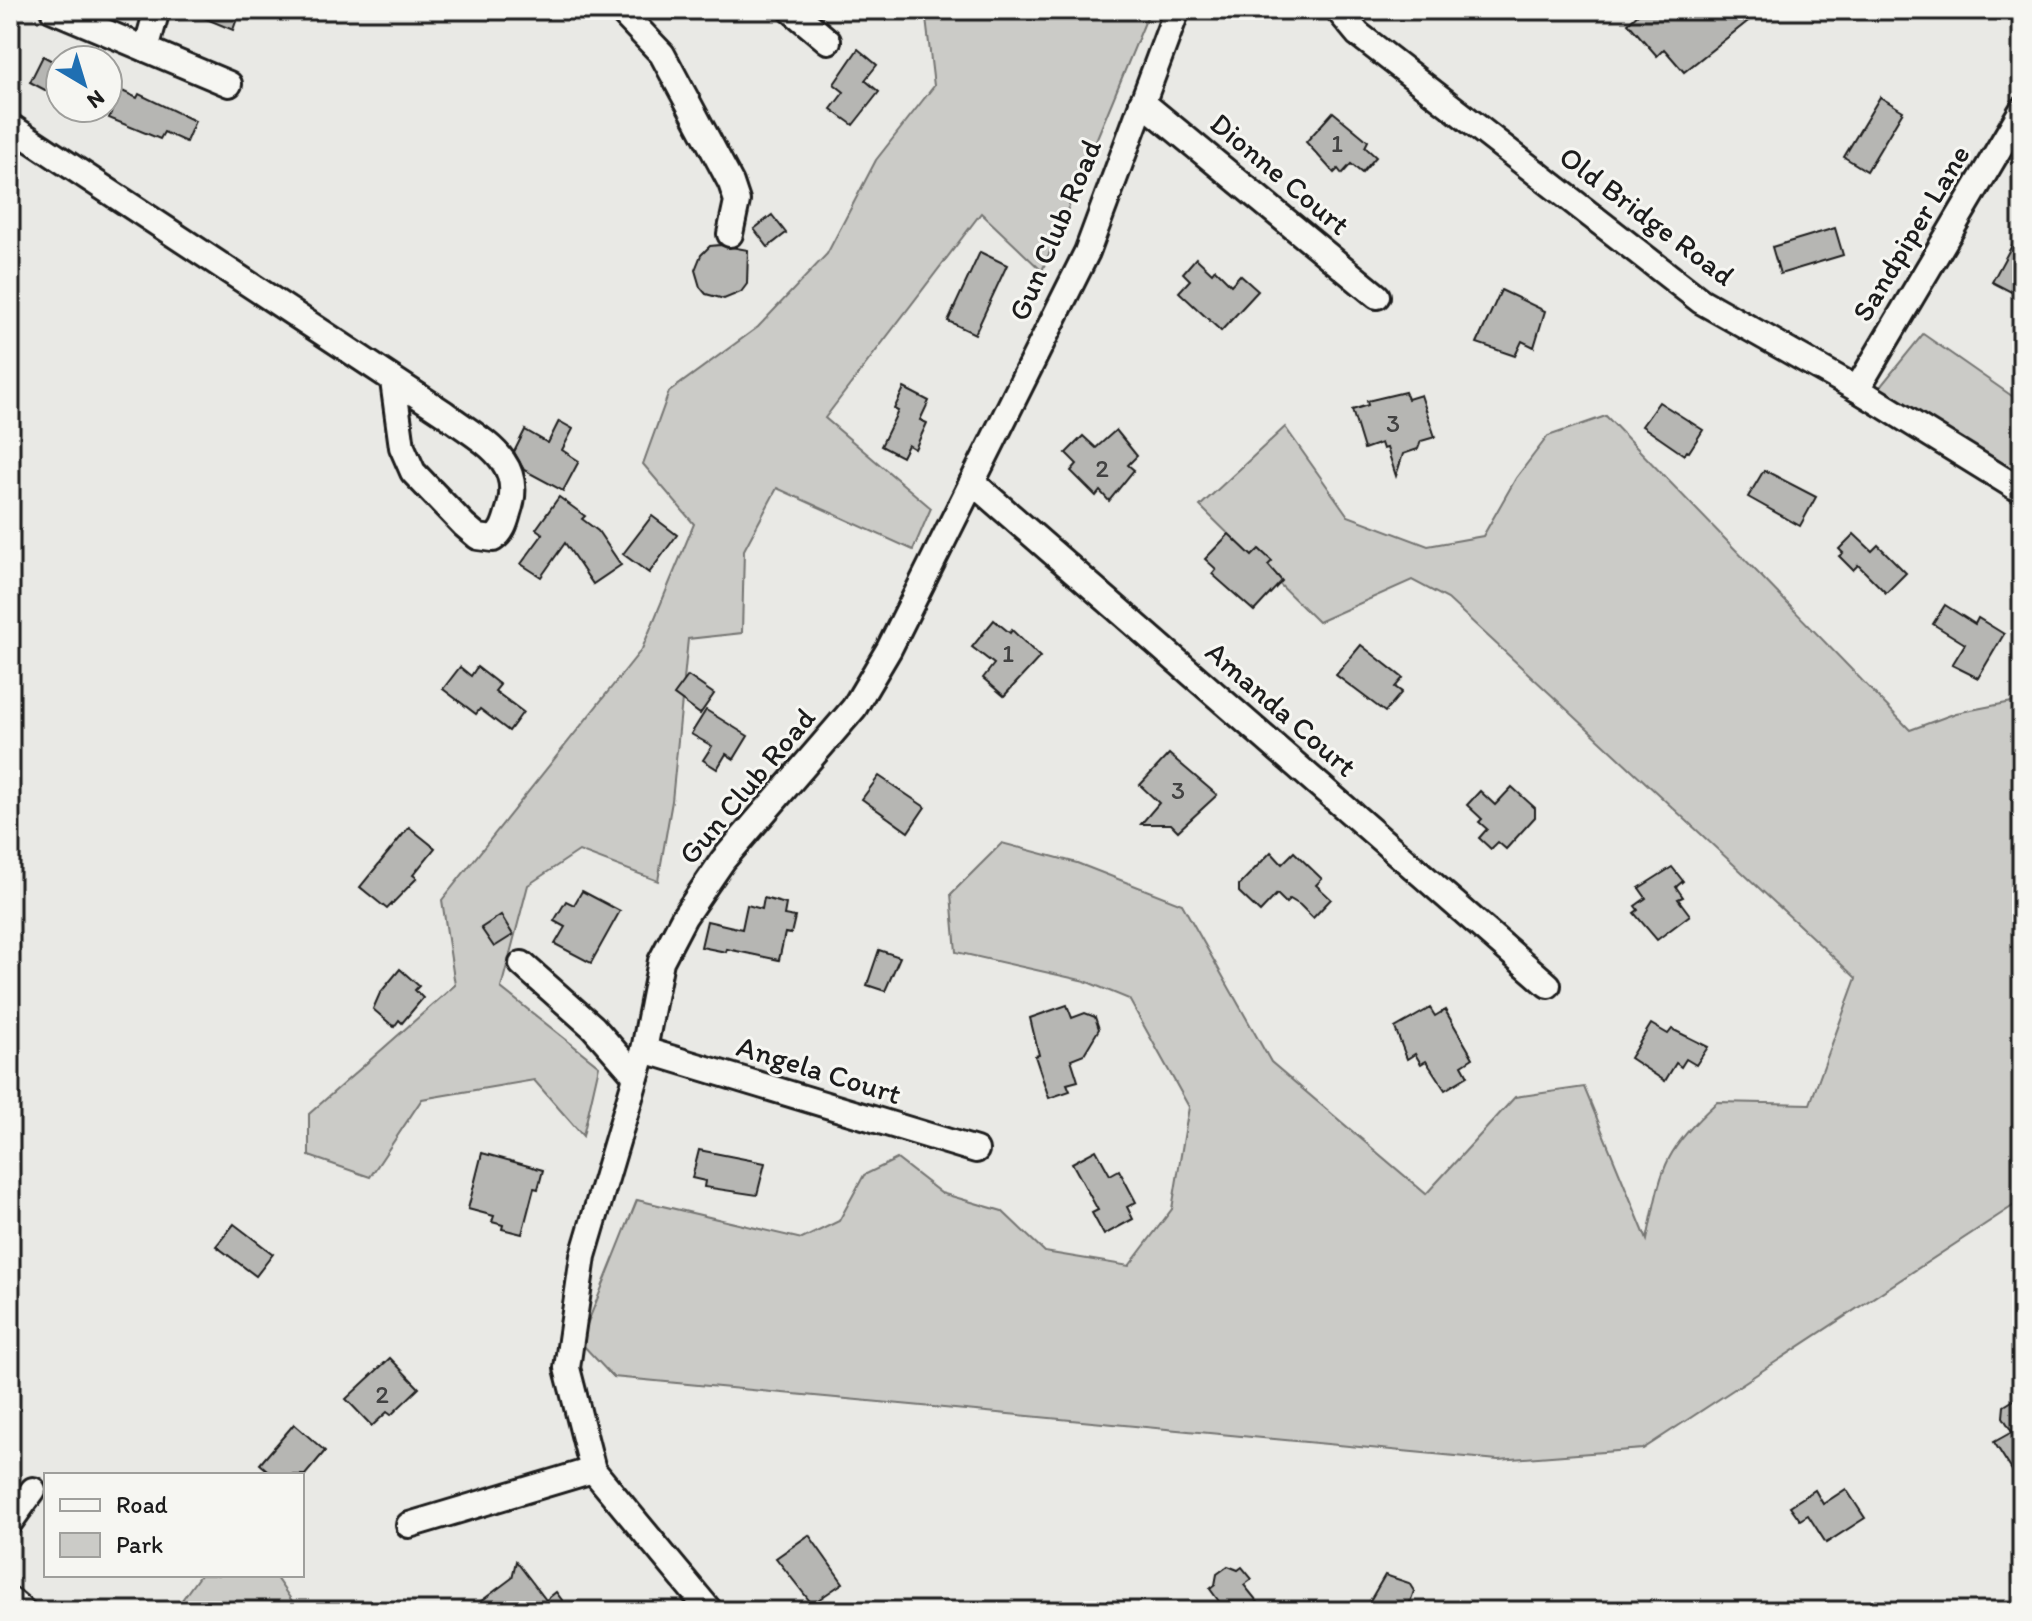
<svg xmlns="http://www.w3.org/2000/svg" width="2032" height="1621" font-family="Itim,sans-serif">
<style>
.green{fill:#cbcbc7;stroke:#747472;stroke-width:2}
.building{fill:#b6b6b3;stroke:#1c1c1c;stroke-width:2}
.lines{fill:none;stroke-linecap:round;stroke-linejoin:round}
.minor-casing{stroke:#1c1c1c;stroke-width:30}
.minor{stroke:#f6f6f2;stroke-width:24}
.labels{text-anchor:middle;stroke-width:6;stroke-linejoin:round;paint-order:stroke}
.number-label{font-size:26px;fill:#424242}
.street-label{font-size:30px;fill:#1c1c1c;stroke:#f6f6f2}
</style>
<rect width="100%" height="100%" fill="#e9e9e5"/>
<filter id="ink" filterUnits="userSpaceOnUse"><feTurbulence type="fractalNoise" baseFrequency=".0125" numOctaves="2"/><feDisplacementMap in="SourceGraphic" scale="16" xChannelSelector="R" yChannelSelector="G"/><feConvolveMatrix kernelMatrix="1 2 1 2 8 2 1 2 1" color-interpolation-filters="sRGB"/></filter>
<g filter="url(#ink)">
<!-- green -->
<g class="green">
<path d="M 925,10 L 1150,10 L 1042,271 L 981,213 L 825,418 L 931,508 L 913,550 L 777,488 L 744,550 L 742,633 L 688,639 L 672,801 L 658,881 L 579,851 L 528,885 L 501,988 L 599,1066 L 583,1136 L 534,1080 L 422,1099 L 370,1177 L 309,1156 L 309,1114 L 455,985 L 442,900 L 642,649 L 694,524 L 643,464 L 669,392 L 758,327 L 827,254 L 876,160 L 934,86 Z"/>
<path d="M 1923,334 L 2022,403 L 2022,482 L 1876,392 Z"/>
<path d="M 1606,416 L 1910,730 L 1956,713 L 2022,700 L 2022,1200 L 1643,1449 L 1498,1460 L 613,1377 L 580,1342 L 637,1200 L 802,1239 L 839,1221 L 864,1175 L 897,1159 L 941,1193 L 1002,1211 L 1045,1252 L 1129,1266 L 1172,1209 L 1189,1107 L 1129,999 L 1085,981 L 956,952 L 951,894 L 1002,843 L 1077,863 L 1182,904 L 1271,1062 L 1426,1194 L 1515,1097 L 1584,1087 L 1647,1240 C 1662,1169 1661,1153 1717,1102 L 1810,1104 L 1856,978 L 1448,599 L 1412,580 L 1318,622 L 1200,506 L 1285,427 L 1348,516 L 1428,546 L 1483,536 L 1516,478 L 1548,436 Z"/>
<path d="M 200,1575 L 274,1575 L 299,1611 L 174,1611 Z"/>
</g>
<!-- building -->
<g class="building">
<path d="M 185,10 L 240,10 L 233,30 Z"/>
<path d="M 1642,10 L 1762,10 L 1684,72 L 1664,49 L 1657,56 L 1628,23 Z"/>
<path d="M 858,49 L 877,65 L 865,80 L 879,92 L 853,125 L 831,109 L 844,92 L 834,84 Z"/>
<path d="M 43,56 L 60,65 L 60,98 L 30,82 Z"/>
<path d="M 120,90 L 137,98 L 139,94 L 195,121 L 186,142 L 164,132 L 160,139 L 109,118 Z"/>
<path d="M 1880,97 L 1903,111 L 1867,171 L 1844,157 Z"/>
<path d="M 1333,112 L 1368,141 L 1365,147 L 1376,157 L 1362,173 L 1351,164 L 1342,174 L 1338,169 L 1334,173 L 1306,142 Z"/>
<path d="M 772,215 L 786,233 L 768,247 L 754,229 Z"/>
<path d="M 2022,227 L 2022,286 L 2017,295 L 1992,282 Z"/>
<path d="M 1835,228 L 1843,255 L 1780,274 L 1772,247 Z"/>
<path d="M 720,245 L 748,250 L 747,284 L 741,292 L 724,299 L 706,294 L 700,287 L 695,270 L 701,255 L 710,246 Z"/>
<path d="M 980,252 L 1007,265 L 975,334 L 948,321 Z"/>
<path d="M 1196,258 L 1212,273 L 1215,269 L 1231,285 L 1240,275 L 1258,291 L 1221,331 L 1179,292 L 1190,280 L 1183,273 Z"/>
<path d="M 1501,290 L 1545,311 L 1534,347 L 1522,341 L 1515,356 L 1477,343 Z"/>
<path d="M 904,388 L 929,401 L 920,420 L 927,423 L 915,449 L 908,445 L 902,457 L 881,446 L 898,411 L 894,409 Z"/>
<path d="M 1405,392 L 1408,399 L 1421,395 L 1435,437 L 1421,441 L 1418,449 L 1403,454 L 1396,476 L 1387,448 L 1383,449 L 1381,443 L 1364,449 L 1352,410 L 1368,405 L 1367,401 Z"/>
<path d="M 1659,402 L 1703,430 L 1689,452 L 1687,451 L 1684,455 L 1642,426 Z"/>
<path d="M 559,421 L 573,429 L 562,450 L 579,461 L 563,491 L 524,470 L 514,452 L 525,430 L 548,443 Z"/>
<path d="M 1116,430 L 1137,456 L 1128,465 L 1134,470 L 1109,501 L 1100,491 L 1096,496 L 1071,471 L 1077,464 L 1066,453 L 1083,436 L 1096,448 Z"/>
<path d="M 1764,470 L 1816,497 L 1800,526 L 1748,497 Z"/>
<path d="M 559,497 L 585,516 L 582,519 L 598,531 L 621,565 L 593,584 L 565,543 L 541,577 L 521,564 L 543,534 L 536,529 Z"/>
<path d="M 652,516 L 677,535 L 649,573 L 623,554 Z"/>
<path d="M 1229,534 L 1252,556 L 1259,549 L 1272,561 L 1268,565 L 1282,581 L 1254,611 L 1212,574 L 1216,569 L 1205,559 Z"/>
<path d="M 1854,534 L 1872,551 L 1878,545 L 1906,573 L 1886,593 L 1858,565 L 1853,570 L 1839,556 L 1843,553 L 1839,549 Z"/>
<path d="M 1945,605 L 1975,624 L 1978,618 L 2004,634 L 1978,678 L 1952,665 L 1965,644 L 1933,624 Z"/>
<path d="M 994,620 L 1010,633 L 1012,630 L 1040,657 L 1004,696 L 983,678 L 994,664 L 972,647 Z"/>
<path d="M 1361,645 L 1403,678 L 1395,687 L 1402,692 L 1385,712 L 1336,675 Z"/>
<path d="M 460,667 L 471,676 L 477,667 L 500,685 L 495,691 L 523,712 L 509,731 L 480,709 L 476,714 L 443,689 Z"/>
<path d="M 688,676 L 714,694 L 700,714 L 674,695 Z"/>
<path d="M 706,710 L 748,736 L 734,759 L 726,754 L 717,769 L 703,760 L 712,746 L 691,734 Z"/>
<path d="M 1169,754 L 1217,795 L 1178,831 L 1171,824 L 1141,824 L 1159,803 L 1140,785 Z"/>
<path d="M 879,776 L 925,807 L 908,832 L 862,799 Z"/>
<path d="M 1512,787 L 1535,808 L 1535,817 L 1506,849 L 1498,842 L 1491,849 L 1479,838 L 1487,829 L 1479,822 L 1482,819 L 1467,805 L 1480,791 L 1495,805 Z"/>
<path d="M 409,827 L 435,848 L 413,875 L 417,878 L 387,909 L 360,887 Z"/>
<path d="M 1271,852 L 1282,864 L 1294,852 L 1322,879 L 1316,885 L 1331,899 L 1313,918 L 1300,905 L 1290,899 L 1286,903 L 1277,894 L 1260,912 L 1239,892 L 1239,885 Z"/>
<path d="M 1672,867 L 1683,881 L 1676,887 L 1683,897 L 1678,899 L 1690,915 L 1657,940 L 1634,913 L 1638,910 L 1635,906 L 1646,898 L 1639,888 Z"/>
<path d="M 582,891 L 620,911 L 591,963 L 555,944 L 565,927 L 554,921 L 566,901 L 574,905 Z"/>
<path d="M 764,898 L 786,904 L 784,915 L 795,917 L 791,934 L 785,933 L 779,960 L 727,949 L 726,952 L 701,947 L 707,921 L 742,929 L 747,905 L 762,909 Z"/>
<path d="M 501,915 L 513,935 L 494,947 L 481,928 Z"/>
<path d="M 879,950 L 900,957 L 885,991 L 867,985 Z"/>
<path d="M 400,969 L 419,986 L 415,990 L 423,998 L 402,1023 L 399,1020 L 394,1027 L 373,1009 L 380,993 Z"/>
<path d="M 1067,1005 L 1072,1018 L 1085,1013 L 1095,1017 L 1099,1029 L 1084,1054 L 1071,1059 L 1078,1081 L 1067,1084 L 1070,1091 L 1049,1098 L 1035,1056 L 1039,1055 L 1030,1018 Z"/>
<path d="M 1430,1008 L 1435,1016 L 1445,1010 L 1473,1058 L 1462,1065 L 1468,1076 L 1445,1090 L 1426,1061 L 1421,1064 L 1415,1054 L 1407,1059 L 1395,1028 Z"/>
<path d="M 1651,1024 L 1668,1034 L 1672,1029 L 1708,1047 L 1696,1065 L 1686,1059 L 1681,1067 L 1676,1063 L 1665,1081 L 1630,1058 Z"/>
<path d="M 699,1150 L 765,1163 L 757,1195 L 704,1187 L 705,1181 L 692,1178 Z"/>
<path d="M 1096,1150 L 1110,1175 L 1119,1170 L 1136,1202 L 1127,1207 L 1133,1219 L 1104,1235 L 1092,1213 L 1098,1210 L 1072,1163 Z"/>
<path d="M 482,1153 L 543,1170 L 538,1189 L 534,1188 L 522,1234 L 502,1229 L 503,1225 L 492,1222 L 494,1216 L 468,1209 Z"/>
<path d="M 234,1224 L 273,1254 L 256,1276 L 216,1246 Z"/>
<path d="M 390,1358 L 419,1388 L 391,1415 L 387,1412 L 372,1426 L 346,1399 Z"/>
<path d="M 2022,1395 L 2022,1486 L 1994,1442 L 2012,1432 L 2003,1417 L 2004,1406 Z"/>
<path d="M 294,1424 L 325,1451 L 305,1475 L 273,1475 L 260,1464 Z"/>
<path d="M 1846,1489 L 1865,1518 L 1826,1543 L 1808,1515 L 1800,1520 L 1790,1506 L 1815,1490 L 1823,1504 Z"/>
<path d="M 809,1535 L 843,1583 L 812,1604 L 776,1558 Z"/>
<path d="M 516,1561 L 546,1600 L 556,1592 L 570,1611 L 468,1611 L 512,1578 Z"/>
<path d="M 1228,1566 L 1238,1570 L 1242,1567 L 1252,1579 L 1244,1585 L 1265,1611 L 1226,1611 L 1210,1589 L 1215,1585 L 1217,1574 Z"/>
<path d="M 1385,1575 L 1409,1583 L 1414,1591 L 1407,1611 L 1364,1611 Z"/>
</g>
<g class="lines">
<defs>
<g id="minor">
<path d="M 53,10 L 229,84"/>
<path d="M 620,10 L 662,54 L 731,183 L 737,201 L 730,234"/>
<path d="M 791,10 L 828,41"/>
<path d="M 1338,10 L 1358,34 L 1701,301 L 1857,389 L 2022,491"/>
<path d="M 146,49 L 157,10"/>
<path d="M 1142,102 L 1377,296"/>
<path d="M 10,126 L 444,413 C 481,441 527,460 508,513 C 505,524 502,533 493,539 L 478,537 L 464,525 L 413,472 L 402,447 L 393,381"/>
<path d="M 1857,389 L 2022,110"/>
<path d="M 972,482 L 1548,985"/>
<path d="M 522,964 L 593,1027 L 636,1076"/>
<path d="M 644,1050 L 976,1150"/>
<path d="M 10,1522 L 33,1490"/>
<path d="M 409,1525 L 593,1470"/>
<path d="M 10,1600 L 23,1611"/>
<path d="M 710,1611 L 593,1470 L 567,1368 L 583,1256 L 644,1050 L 661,961 L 684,917 L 723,860 L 854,708 L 889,649 L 1087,252 L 1177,10"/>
</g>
</defs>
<!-- minor casing -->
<use href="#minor" class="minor-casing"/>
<!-- minor -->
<use href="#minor" class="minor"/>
</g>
</g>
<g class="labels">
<!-- number labels -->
<g class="number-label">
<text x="1337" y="152">1</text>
<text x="1393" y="432">3</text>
<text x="1102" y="477">2</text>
<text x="1008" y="662">1</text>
<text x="1178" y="799">3</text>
<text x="382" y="1403">2</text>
</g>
<!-- street labels -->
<g class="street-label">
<text transform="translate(1280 174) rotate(40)" y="10">Dionne Court</text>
<text transform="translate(1647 216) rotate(37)" y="10">Old Bridge Road</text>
<text transform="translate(1055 230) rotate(-67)" y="10">Gun Club Road</text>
<text transform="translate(1911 233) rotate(-59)" y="10">Sandpiper Lane</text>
<text transform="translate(1281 709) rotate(41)" y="10">Amanda Court</text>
<text transform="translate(747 786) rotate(-50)" y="10">Gun Club Road</text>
<text transform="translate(819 1070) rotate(17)" y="10">Angela Court</text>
</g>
</g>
<!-- margin -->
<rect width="2032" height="1621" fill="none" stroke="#f6f6f2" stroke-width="40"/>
<rect x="20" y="20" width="1992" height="1581" fill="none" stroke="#1c1c1c" stroke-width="3" filter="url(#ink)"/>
<!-- legend -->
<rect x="44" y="1473" width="260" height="104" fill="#f6f6f2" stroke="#9f9f9c" stroke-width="2"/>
<rect x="60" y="1499" width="40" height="12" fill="#f6f6f2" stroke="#9f9f9c" stroke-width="2"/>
<text x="116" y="1513" font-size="24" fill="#1c1c1c">Road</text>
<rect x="60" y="1533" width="40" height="24" fill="#cbcbc7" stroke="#9f9f9c" stroke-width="2"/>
<text x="116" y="1553" font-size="24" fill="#1c1c1c">Park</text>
<!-- north arrow -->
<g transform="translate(84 84) rotate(142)"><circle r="38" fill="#f6f6f2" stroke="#9f9f9c" stroke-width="2"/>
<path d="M0-6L14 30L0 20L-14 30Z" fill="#1f6fb2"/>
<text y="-12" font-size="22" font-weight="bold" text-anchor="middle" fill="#1c1c1c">N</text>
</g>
</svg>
